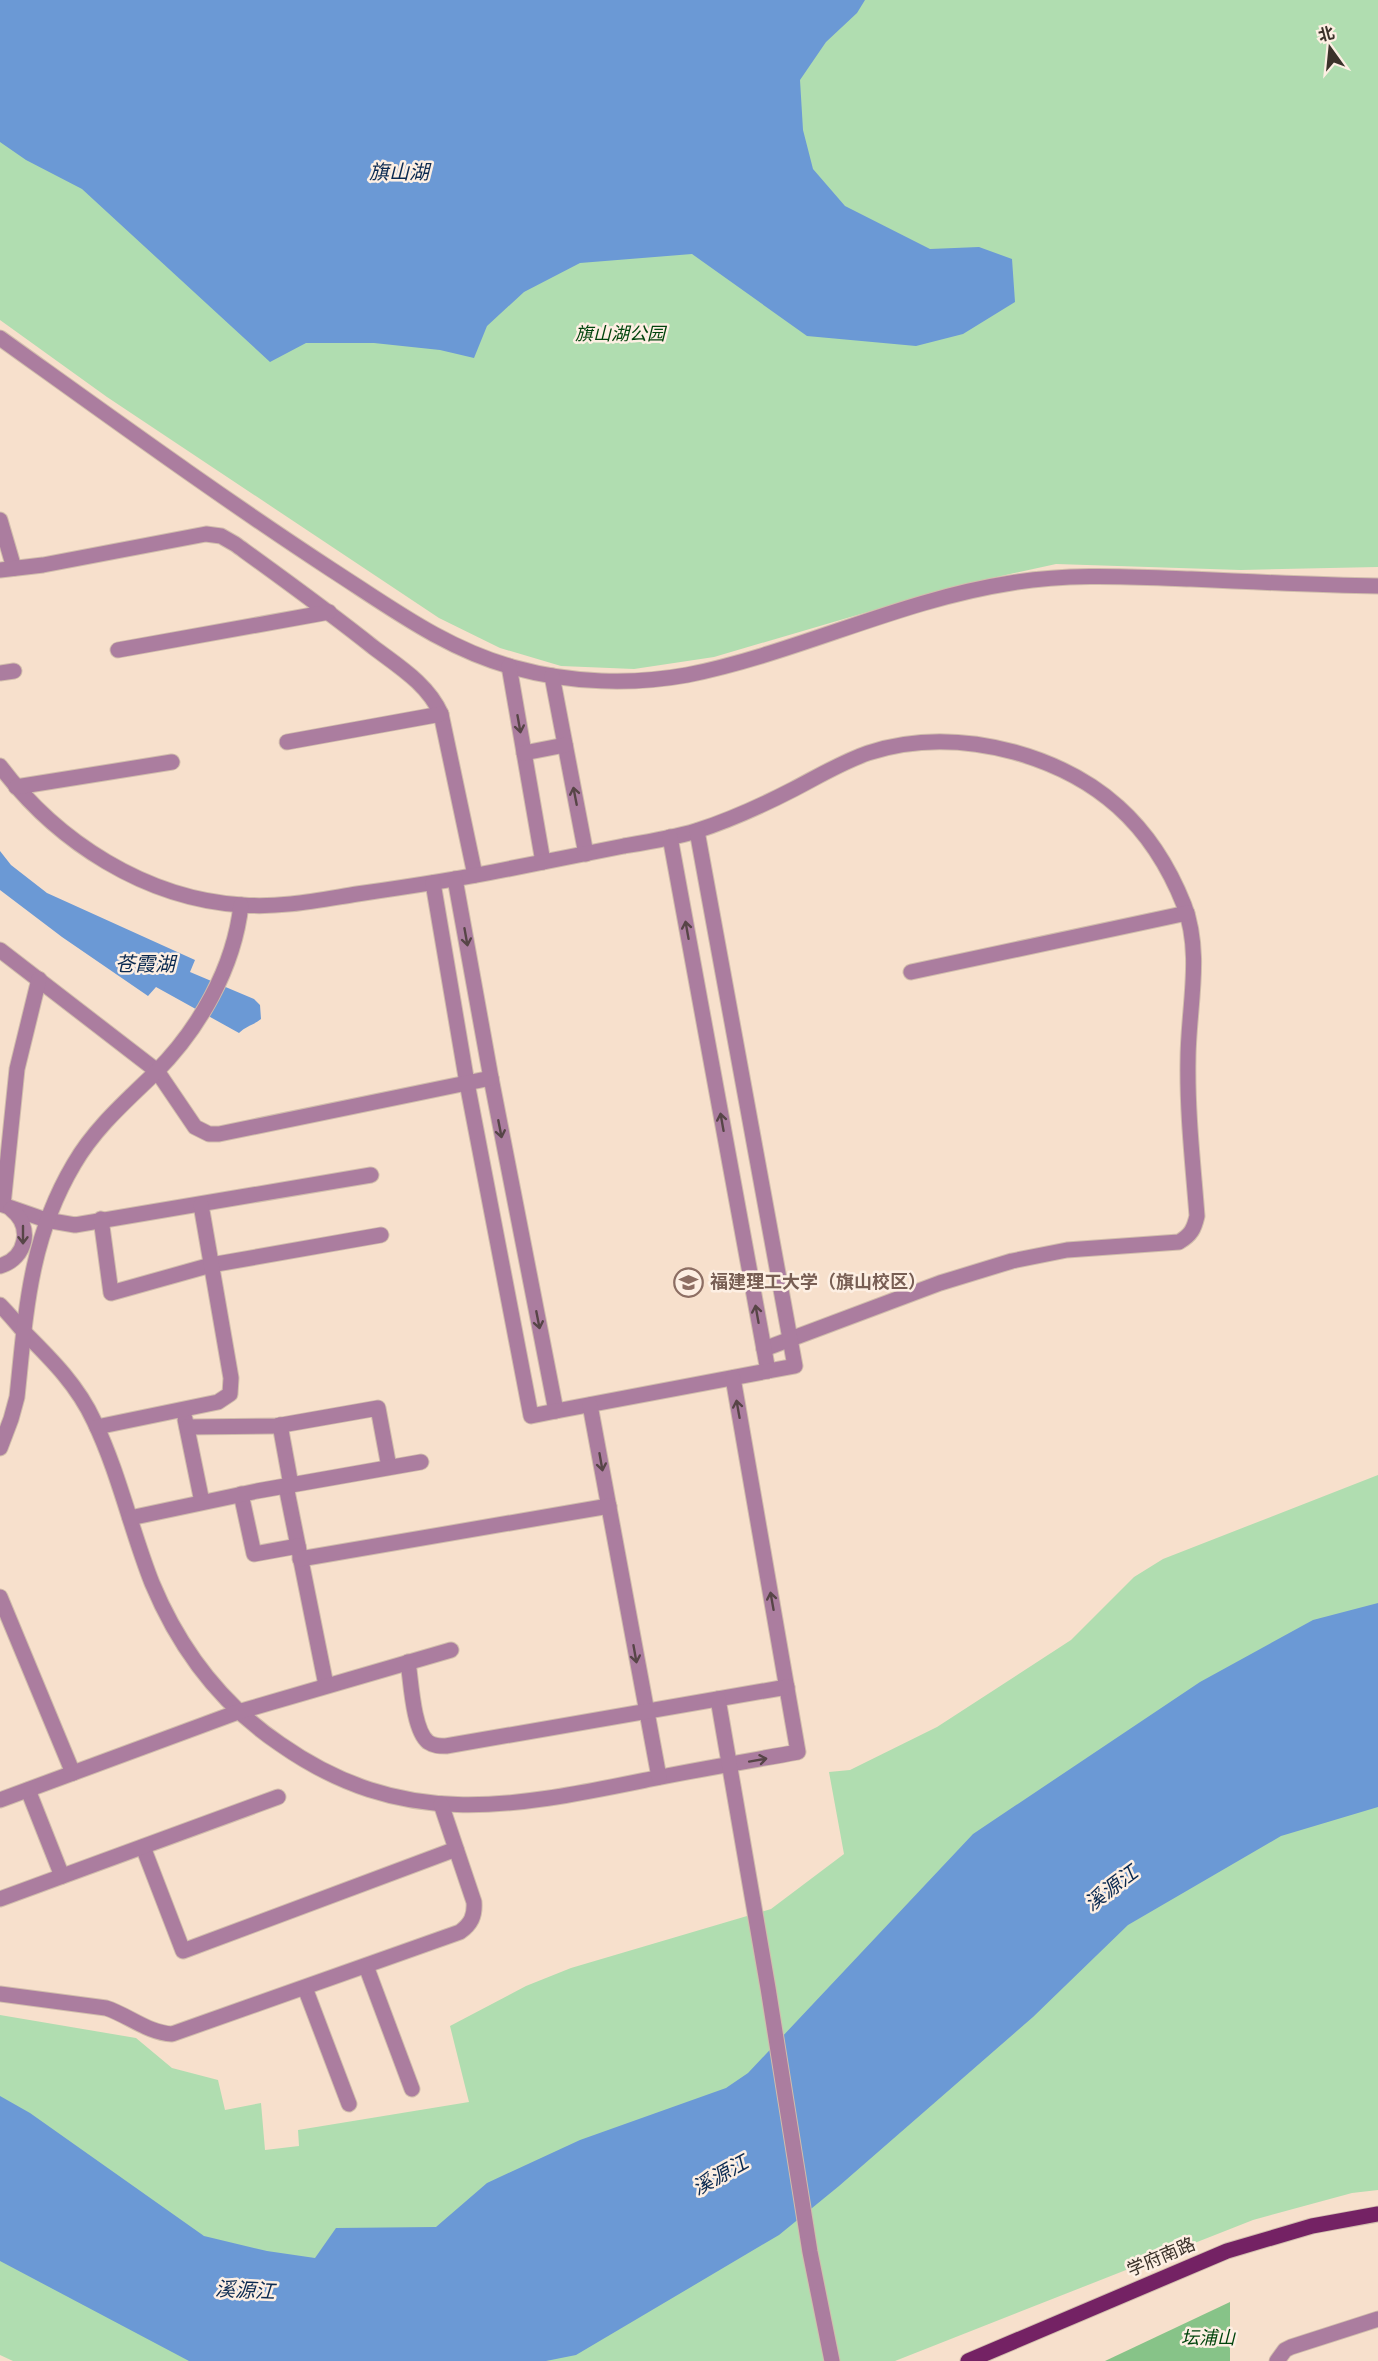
<svg xmlns="http://www.w3.org/2000/svg" width="1378" height="2361" font-family="Merriweather,'Noto Sans SC',serif">
<style>
.green{fill:#b0ddb0}
.forest{fill:#87c388}
.water{fill:#6b99d5}
.lines{fill:none;stroke-linecap:round;stroke-linejoin:round}
.minor-casing{stroke:#d1bdac;stroke-width:17}
.major-casing{stroke:#d1bdac;stroke-width:17}
.minor{stroke:#ab7d9f;stroke-width:15}
.major{stroke:#742264;stroke-width:15}
.oneway{stroke:#574547}
.labels{text-anchor:middle;stroke-width:5;stroke-linejoin:round;paint-order:stroke}
.park-label{font-size:18px;font-style:italic;fill:#00440c;stroke:#fdefe3}
.education-label{font-size:18px;font-weight:bold;fill:#785e54;stroke:#fdefe3;text-anchor:start}
.street-label{font-size:18px;fill:#3b322a;stroke:#fdefe3}
.water-label{font-size:20px;font-style:italic;fill:#0a2950;stroke:#fdefe3}
</style>
<rect width="100%" height="100%" fill="#f7e0cc"/>
<!-- green -->
<g class="green">
<path d="M 0,0 L 1378,0 L 1378,567 L 1241,570 L 1056,564 L 956,586 L 714,657 L 634,669 L 561,666 L 500,648 L 439,618 L 107,397 L 0,320 Z"/>
<path d="M 1378,1475 L 1378,2190 L 1352,2193 L 1253,2220 L 895,2361 L 13,2361 L 0,2355 L 0,2015 L 136,2038 L 172,2068 L 218,2080 L 225,2110 L 261,2103 L 265,2150 L 299,2146 L 298,2130 L 469,2102 L 450,2026 L 526,1986 L 571,1968 L 771,1909 L 844,1854 L 829,1772 L 850,1770 L 937,1727 L 1071,1640 L 1134,1577 L 1163,1559 Z"/>
</g>
<!-- forest -->
<path class="forest" d="M 1230,2302 L 1230,2361 L 1105,2361 Z"/>
<!-- water -->
<g class="water">
<path d="M 0,0 L 865,0 L 857,13 L 826,42 L 800,80 L 803,130 L 813,169 L 845,206 L 930,249 L 979,247 L 1012,259 L 1015,302 L 963,334 L 916,346 L 807,336 L 692,254 L 580,263 L 524,292 L 487,326 L 474,358 L 440,350 L 374,343 L 306,343 L 270,362 L 82,189 L 26,160 L 0,142 Z"/>
<path d="M 0,851 L 11,865 L 47,893 L 195,960 L 190,972 L 254,999 L 260,1005 L 261,1019 C 254,1025 246,1026 239,1033 L 156,987 L 148,996 L 62,937 L 0,890 Z"/>
<path d="M 1378,1603 L 1378,1807 L 1281,1836 L 1128,1925 L 1033,2017 L 839,2186 L 779,2235 L 576,2355 L 546,2361 L 189,2361 L 0,2261 L 0,2096 L 30,2113 L 204,2236 L 267,2251 L 315,2258 L 336,2228 L 436,2227 L 487,2183 L 580,2140 L 726,2088 L 748,2073 L 973,1834 L 1200,1682 L 1313,1620 Z"/>
</g>
<g class="lines">
<defs>
<g id="minor">
<path d="M 0,338 C 109,416 219,496 332,570 C 391,608 447,650 516,668 C 570,683 632,685 687,675 C 797,653 900,600 1011,583 C 1071,573 1131,577 1191,579 C 1253,582 1316,585 1378,586"/>
<path d="M 0,520 L 14,568"/>
<path d="M 0,570 L 43,565 L 206,534 L 221,536 L 235,544 C 282,578 328,611 373,647 C 398,666 428,684 441,714 L 475,875"/>
<path d="M 118,650 L 329,612"/>
<path d="M 509,666 L 543,862"/>
<path d="M 0,673 L 14,671"/>
<path d="M 552,676 L 586,854"/>
<path d="M 287,742 L 441,714"/>
<path d="M 524,753 L 565,745"/>
<path d="M 0,766 C 57,842 146,899 242,905 C 281,908 319,900 357,894 C 406,887 454,880 503,870 C 543,862 584,854 624,846 C 648,842 673,838 696,831 C 730,820 763,805 794,789 C 819,776 842,762 868,753 C 917,737 965,739 1014,752 C 1097,775 1152,824 1184,905 C 1203,954 1188,1009 1188,1060 C 1187,1112 1193,1164 1197,1216 C 1194,1229 1191,1235 1179,1242 L 1067,1250 L 1012,1261 L 940,1283 L 764,1349"/>
<path d="M 16,787 L 172,762"/>
<path d="M 670,837 L 768,1371"/>
<path d="M 455,879 L 491,1078 L 556,1411 L 768,1371 L 795,1366 L 697,831"/>
<path d="M 433,883 L 467,1083 L 531,1416 L 556,1411"/>
<path d="M 0,950 L 157,1071 L 195,1127 L 209,1134 L 219,1134 L 491,1078"/>
<path d="M 911,972 L 1187,913"/>
<path d="M 39,979 L 17,1069 L 3,1205 L 46,1220 L 75,1225 L 371,1175"/>
<path d="M 101,1219 L 111,1293 L 211,1265 L 381,1235"/>
<path d="M 0,1266 C 27,1258 33,1226 11,1209"/>
<path d="M 0,1305 C 9,1314 17,1324 25,1333 C 52,1360 78,1386 94,1421 C 119,1473 131,1530 152,1583 C 179,1648 221,1704 280,1744 C 404,1831 513,1807 651,1779 C 700,1769 749,1761 798,1752 L 733,1378"/>
<path d="M 590,1405 L 659,1777"/>
<path d="M 185,1419 L 202,1502"/>
<path d="M 280,1425 L 291,1485"/>
<path d="M 97,1427 L 218,1402 L 230,1394 L 231,1378 L 201,1205"/>
<path d="M 187,1427 L 276,1426 L 378,1408 L 389,1467"/>
<path d="M 0,1448 L 11,1419 L 17,1397 C 26,1312 29,1240 74,1164 C 95,1128 125,1102 155,1073 C 199,1029 234,968 241,905"/>
<path d="M 286,1486 L 326,1685"/>
<path d="M 241,1494 L 254,1554 L 298,1546"/>
<path d="M 130,1518 L 257,1491 L 421,1462"/>
<path d="M 300,1559 L 609,1506"/>
<path d="M 0,1597 L 73,1773"/>
<path d="M 408,1662 C 411,1681 413,1730 428,1742 C 434,1746 439,1746 446,1746 L 787,1687"/>
<path d="M 718,1699 L 768,1988 L 810,2252 L 832,2361"/>
<path d="M 28,1790 L 62,1876"/>
<path d="M 0,1800 L 238,1712 L 451,1650"/>
<path d="M 143,1847 L 183,1951 L 456,1849"/>
<path d="M 0,1899 L 278,1797"/>
<path d="M 366,1966 L 412,2089"/>
<path d="M 305,1988 L 349,2104"/>
<path d="M 0,1994 L 106,2008 C 128,2015 148,2033 172,2034 L 460,1932 C 471,1924 475,1916 474,1902 L 441,1804"/>
<path d="M 1277,2361 L 1285,2350 L 1291,2347 L 1378,2319"/>
</g>
<path id="major" d="M 968,2361 L 1227,2251 L 1312,2226 L 1378,2214"/>
</defs>
<!-- minor casing -->
<use href="#minor" class="minor-casing"/>
<!-- major casing -->
<use href="#major" class="major-casing"/>
<!-- minor -->
<use href="#minor" class="minor"/>
<!-- major -->
<use href="#major" class="major"/>
</g>
<!-- one-way arrows -->
<defs><path id="oneway-shaft" d="M-6 0H5M1.5-3L5.5 0L1.5 3" fill="none" stroke-width="1.6" stroke-linecap="round" stroke-linejoin="round" transform="scale(1.5)"/></defs>
<g class="oneway">
<use href="#oneway-shaft" transform="translate(519 724) rotate(80)"/>
<use href="#oneway-shaft" transform="translate(575 796) rotate(-101)"/>
<use href="#oneway-shaft" transform="translate(687 930) rotate(-100)"/>
<use href="#oneway-shaft" transform="translate(466 937) rotate(80)"/>
<use href="#oneway-shaft" transform="translate(722 1122) rotate(-100)"/>
<use href="#oneway-shaft" transform="translate(500 1129) rotate(79)"/>
<use href="#oneway-shaft" transform="translate(23 1235) rotate(90)"/>
<use href="#oneway-shaft" transform="translate(757 1314) rotate(-100)"/>
<use href="#oneway-shaft" transform="translate(538 1320) rotate(79)"/>
<use href="#oneway-shaft" transform="translate(738 1409) rotate(-100)"/>
<use href="#oneway-shaft" transform="translate(601 1462) rotate(80)"/>
<use href="#oneway-shaft" transform="translate(772 1601) rotate(-100)"/>
<use href="#oneway-shaft" transform="translate(635 1654) rotate(80)"/>
<use href="#oneway-shaft" transform="translate(758 1760) rotate(-10)"/>
</g>
<!-- icons -->
<defs>
<symbol id="university-ring" viewBox="-11 -11 22 22"><circle r="9.5" fill="#fdefe3" stroke="#8d6e63" stroke-width="1.5"/><path d="M0-5L7-2L0 1L-7-2ZM-4 1L0 2.5L4 1V4Q0 6-4 4Z" fill="#8d6e63"/></symbol>
</defs>
<g fill-rule="evenodd">
<use href="#university-ring" x="672" y="1266" width="33" height="33"/>
</g>
<g class="labels">
<!-- park labels -->
<g class="park-label">
<text x="620" y="340">旗山湖公园</text>
<text x="1208" y="2344">坛浦山</text>
</g>
<!-- education labels -->
<g class="education-label">
<text x="710" y="1288">福建理工大学（旗山校区）</text>
</g>
<!-- street labels -->
<g class="street-label">
<text transform="translate(1161 2257) rotate(-23)" y="6">学府南路</text>
</g>
<!-- water labels -->
<g class="water-label">
<text x="399" y="179">旗山湖</text>
<text x="145" y="971">苍霞湖</text>
<text transform="translate(1111 1888) rotate(-37)" y="7">溪源江</text>
<text transform="translate(720 2175) rotate(-29)" y="7">溪源江</text>
<text transform="translate(245 2290) rotate(3)" y="7">溪源江</text>
</g>
</g>
<!-- north arrow -->
<g transform="translate(1330 48) rotate(345)" stroke="#fdefe3" stroke-width="4.5" paint-order="stroke">
<path d="M0-4.5L10 22L0 15L-10 22Z" fill="#3b322a"/>
<text y="-9" font-size="16" font-weight="bold" text-anchor="middle" fill="#3b322a">北</text>
</g>
</svg>
